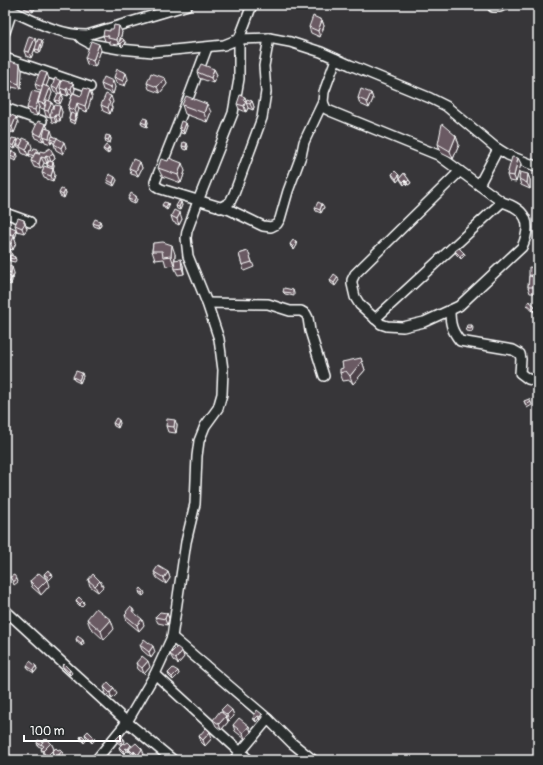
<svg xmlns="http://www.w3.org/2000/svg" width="543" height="765" font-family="Pangolin,sans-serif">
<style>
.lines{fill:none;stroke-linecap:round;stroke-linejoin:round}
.minor-casing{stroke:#fff;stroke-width:12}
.minor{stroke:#2a2d2e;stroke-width:9}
.wall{fill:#5c4d56;stroke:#fff}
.shaded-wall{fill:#4b3f46;stroke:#fff}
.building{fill:#6b5a64;stroke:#fff}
</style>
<rect width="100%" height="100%" fill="#373639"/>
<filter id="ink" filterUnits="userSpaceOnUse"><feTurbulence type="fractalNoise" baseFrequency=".025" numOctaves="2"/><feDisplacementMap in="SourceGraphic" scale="8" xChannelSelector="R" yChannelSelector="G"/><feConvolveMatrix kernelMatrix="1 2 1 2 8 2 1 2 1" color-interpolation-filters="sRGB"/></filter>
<g filter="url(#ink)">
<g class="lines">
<defs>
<g id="minor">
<path d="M 492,5 L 493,7 L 500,7 L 504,5"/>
<path d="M 5,8 C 31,19 57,35 87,35 L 188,5"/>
<path d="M 5,32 L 12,11"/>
<path d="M 78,35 L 82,39 L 91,44 L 120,49 L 153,52 L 224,45 L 239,39 L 269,38 L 290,42 L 321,52 L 350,65 L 430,98 L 446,106 L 495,147 L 508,155 L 538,167"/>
<path d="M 207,48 L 189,96 L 155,182 L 156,186 L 161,189 L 230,210 L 263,226 L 271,227 L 277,224 L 280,219 L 288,191 L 301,156 L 304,142 L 323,102 L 324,92 L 336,59"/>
<path d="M 5,58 L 90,87"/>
<path d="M 323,102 L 326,109 L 330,111 L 438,155 L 502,202 C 526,209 533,223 522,247 L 459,306 L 424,322 L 403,327 L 387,326 L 381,324 L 360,305 L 355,297 L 352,284 L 352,280 L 355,274 L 460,171"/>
<path d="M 5,108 L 42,121"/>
<path d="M 479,185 L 498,149"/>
<path d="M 220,208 L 230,202 L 234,194 L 262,118 L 266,92 L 264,66 L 269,38"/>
<path d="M 5,213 L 30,222"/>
<path d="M 207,303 L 268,304 L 290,311 L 301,311 L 306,314 L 308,318 L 310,331 L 324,376"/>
<path d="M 450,311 C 450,324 452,331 460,341 L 513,350 L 520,354 L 521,359 L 520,373 L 528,379 L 538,381"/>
<path d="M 375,319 L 502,202"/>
<path d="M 5,610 L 127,722 L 173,760"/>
<path d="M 172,637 L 268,719 L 292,743 L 313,760"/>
<path d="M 155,674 L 249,760"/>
<path d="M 96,760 L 127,722 L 155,674 L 172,637 L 186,542 L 195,504 L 197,456 L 199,441 L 205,426 L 218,408 L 222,394 L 223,370 L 219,339 L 207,303 L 188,256 L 186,238 L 187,231 L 198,201 L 233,113 L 239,79 L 239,39 L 252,5"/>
<path d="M 234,760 L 268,719"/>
</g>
</defs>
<!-- minor casing -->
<use href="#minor" class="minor-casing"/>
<!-- minor -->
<use href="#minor" class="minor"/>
</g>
<!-- wall -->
<g class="wall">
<path d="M 22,5 L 36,5 L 33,12 L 24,8 Z"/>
<path d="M 322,20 L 324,26 L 320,37 L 311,33 L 309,27 Z"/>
<path d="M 110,31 L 122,32 L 120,41 L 126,43 L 122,47 L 120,45 L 119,43 L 119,45 L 110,44 L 110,42 L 105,41 L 103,35 Z"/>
<path d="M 43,43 L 40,53 L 36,52 L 35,49 L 36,47 L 31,58 L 26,56 L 24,51 L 37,44 Z"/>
<path d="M 101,50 L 95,67 L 87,64 L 85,58 Z"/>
<path d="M 214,69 L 217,75 L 213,83 L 199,78 L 197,72 Z"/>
<path d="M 22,70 L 21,89 L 12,87 L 12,88 L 9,95 L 5,95 L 5,76 Z"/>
<path d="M 114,77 L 128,79 L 125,86 L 116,83 Z"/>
<path d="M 165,78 L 167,84 L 160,93 L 149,89 L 147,83 Z"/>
<path d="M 49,79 L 46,86 L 50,88 L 52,93 L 49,101 L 54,108 L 60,106 L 62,112 L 60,121 L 57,121 L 56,123 L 52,122 L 51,117 L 46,116 L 44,109 L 40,108 L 40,107 L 37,116 L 29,114 L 27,108 L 40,94 L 41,91 L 37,90 L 35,84 Z"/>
<path d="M 62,83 L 73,83 L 75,89 L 74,93 L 81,96 L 92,96 L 87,112 L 79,109 L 76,116 L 77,117 L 75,124 L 70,122 L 69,119 L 70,114 L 68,108 L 72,95 L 69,94 L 68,96 L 62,94 L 61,91 L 60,94 L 62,94 L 63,97 L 60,104 L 56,103 L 55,100 L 58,94 L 54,92 L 52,87 Z"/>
<path d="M 101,84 L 115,87 L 113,94 L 103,90 Z"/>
<path d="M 371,93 L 373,99 L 369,108 L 360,104 L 358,98 Z"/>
<path d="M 246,101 L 252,101 L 254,107 L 253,110 L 248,108 L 246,112 L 239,109 L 237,104 Z"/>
<path d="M 113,102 L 111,105 L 112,108 L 110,114 L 103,111 L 101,105 Z"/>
<path d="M 182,105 L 211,112 L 207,122 L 185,114 Z"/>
<path d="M 5,112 L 8,114 L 9,115 L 18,123 L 14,133 L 12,132 L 10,134 L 6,133 L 5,130 L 5,124 L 7,120 L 5,119 Z"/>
<path d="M 141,122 L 148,122 L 147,127 L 142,125 Z"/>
<path d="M 186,123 L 187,126 L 184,134 L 181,133 L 179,127 Z"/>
<path d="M 46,124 L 48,129 L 53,136 L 58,139 L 66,148 L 63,154 L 56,150 L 54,144 L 54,143 L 52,142 L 52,141 L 51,144 L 45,142 L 44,139 L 43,141 L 35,138 L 33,132 Z"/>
<path d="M 5,135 L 8,136 L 10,142 L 7,148 L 5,147 Z"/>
<path d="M 110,136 L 111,139 L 110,143 L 106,142 L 105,139 Z"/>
<path d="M 456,136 L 459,145 L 453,159 L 441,153 L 438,144 Z"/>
<path d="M 17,139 L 18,142 L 32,147 L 31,150 L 39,152 L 38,154 L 44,152 L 53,153 L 55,159 L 52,162 L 53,162 L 54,165 L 53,169 L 55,175 L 53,181 L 44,178 L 42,173 L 48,168 L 47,165 L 49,161 L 48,161 L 47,164 L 44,163 L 41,169 L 34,167 L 31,161 L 33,158 L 30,157 L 29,154 L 28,156 L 22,153 L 20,148 L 18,147 L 17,145 L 15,149 L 10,147 L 9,144 Z"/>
<path d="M 182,146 L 188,146 L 187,150 L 183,149 Z"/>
<path d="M 5,148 L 10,150 L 11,153 L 9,158 L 5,157 Z"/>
<path d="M 103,149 L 110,150 L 108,154 L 104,151 Z"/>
<path d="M 10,156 L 18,156 L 16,161 L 11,159 Z"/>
<path d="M 518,158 L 521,164 L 516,182 L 509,181 L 507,175 Z"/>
<path d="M 168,161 L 185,171 L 181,183 L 162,176 L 158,168 Z"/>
<path d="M 140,162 L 142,168 L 138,176 L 131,174 L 129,168 Z"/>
<path d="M 404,173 L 411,183 L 408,185 L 406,183 L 404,185 L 401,181 L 400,178 L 397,182 L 393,177 L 392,174 L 400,178 Z"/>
<path d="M 528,174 L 530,180 L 530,189 L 521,185 L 519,179 Z"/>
<path d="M 107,180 L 117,180 L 114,186 L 108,183 Z"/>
<path d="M 65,190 L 66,193 L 64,198 L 60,196 L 59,193 Z"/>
<path d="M 136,196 L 137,199 L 135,204 L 130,202 L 128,199 Z"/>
<path d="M 168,203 L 169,206 L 167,210 L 164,208 L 162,205 Z"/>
<path d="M 182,205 L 180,210 L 177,209 L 176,206 Z"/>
<path d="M 324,207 L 321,213 L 316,211 L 315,208 Z"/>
<path d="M 171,216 L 182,219 L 179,225 L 173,222 Z"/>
<path d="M 24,220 L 27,229 L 24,233 L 17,231 L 15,225 Z"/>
<path d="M 100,221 L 101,224 L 99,228 L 94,226 L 93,223 Z"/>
<path d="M 16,229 L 17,232 L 15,238 L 14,237 L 16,242 L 13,250 L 10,249 L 12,255 L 12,256 L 15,257 L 16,260 L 15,262 L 10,261 L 10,260 L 10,261 L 5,259 L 5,234 L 7,235 L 7,233 Z"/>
<path d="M 296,242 L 297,245 L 294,250 L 291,247 L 290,244 Z"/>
<path d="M 153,243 L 175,254 L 175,260 L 183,265 L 184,274 L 178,275 L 175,269 L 175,262 L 174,265 L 166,266 L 164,259 L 155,260 L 152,251 Z"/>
<path d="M 248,251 L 254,267 L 244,271 L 239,254 Z"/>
<path d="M 455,251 L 464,253 L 465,255 L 461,259 L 456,254 Z"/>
<path d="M 5,265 L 14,273 L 13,279 L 12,278 L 12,280 L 11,285 L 6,283 L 5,281 L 6,276 L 5,276 Z"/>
<path d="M 538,269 L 538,281 L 537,281 L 537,293 L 530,293 L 528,287 L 529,276 L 529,275 Z"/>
<path d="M 330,280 L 339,280 L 335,286 L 331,283 Z"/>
<path d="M 293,290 L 294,293 L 294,296 L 285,294 L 283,292 Z"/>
<path d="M 527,304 L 537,309 L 534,312 L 528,307 Z"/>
<path d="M 472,325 L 473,328 L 472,332 L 467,331 L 466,328 Z"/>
<path d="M 362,361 L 365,370 L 353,384 L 350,380 L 343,381 L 340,373 L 343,368 Z"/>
<path d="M 83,376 L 80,383 L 74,380 L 73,377 Z"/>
<path d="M 524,401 L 531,402 L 532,405 L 527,408 Z"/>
<path d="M 113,423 L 120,423 L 118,428 L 114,426 Z"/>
<path d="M 177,425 L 176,433 L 168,432 L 166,426 Z"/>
<path d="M 154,572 L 168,572 L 170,578 L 166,584 L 157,578 Z"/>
<path d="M 44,574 L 53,576 L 49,580 L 45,577 Z"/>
<path d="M 88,580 L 100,581 L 103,587 L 98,592 L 90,586 Z"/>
<path d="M 30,581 L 49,586 L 41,595 L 32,587 Z"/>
<path d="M 139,591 L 145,594 L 143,596 L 140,594 Z"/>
<path d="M 76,600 L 83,601 L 84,604 L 81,607 L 77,603 Z"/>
<path d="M 133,609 L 135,613 L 144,625 L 139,631 L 127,621 L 125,615 L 127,613 L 126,612 Z"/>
<path d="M 167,613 L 169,619 L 167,625 L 158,623 L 155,617 Z"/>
<path d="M 87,619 L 114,629 L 104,640 L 90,627 Z"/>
<path d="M 76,639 L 84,643 L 82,646 L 77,642 Z"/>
<path d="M 140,645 L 155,652 L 151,658 L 142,650 Z"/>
<path d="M 170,654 L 184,657 L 178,664 L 173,660 Z"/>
<path d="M 136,663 L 150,667 L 144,674 L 138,669 Z"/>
<path d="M 27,666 L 36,666 L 37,669 L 34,673 L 28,669 Z"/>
<path d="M 62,666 L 72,673 L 70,675 L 63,668 Z"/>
<path d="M 178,671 L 179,674 L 173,680 L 169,676 L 168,673 Z"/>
<path d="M 104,687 L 117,694 L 112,699 L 106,693 Z"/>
<path d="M 221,710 L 232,710 L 234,716 L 229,721 L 227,719 L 228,722 L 221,730 L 216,726 L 213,720 L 223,713 Z"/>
<path d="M 262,714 L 263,717 L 261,720 L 259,718 L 256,722 L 254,720 L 253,718 Z"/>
<path d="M 233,725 L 249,726 L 251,732 L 245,739 L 235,731 Z"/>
<path d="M 85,734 L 95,740 L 92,743 L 86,737 Z"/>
<path d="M 199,736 L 212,738 L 205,746 L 201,742 Z"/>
<path d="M 80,737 L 86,741 L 84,743 L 81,740 Z"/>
<path d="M 116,739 L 125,741 L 124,743 L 125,744 L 132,746 L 144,754 L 141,760 L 139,760 L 136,757 L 135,758 L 137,760 L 131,760 L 130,757 L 132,755 L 130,751 L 129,752 L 127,751 L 124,754 L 120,750 L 119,747 L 121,745 L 117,742 Z"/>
<path d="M 37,743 L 51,743 L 54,749 L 48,755 L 55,760 L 42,760 L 42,758 L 44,756 L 41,749 L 43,748 L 38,746 Z"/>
<path d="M 58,750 L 62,751 L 64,757 L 63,759 L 64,760 L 56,760 L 54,758 L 52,752 Z"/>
</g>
<!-- shaded-wall -->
<g class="shaded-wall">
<path d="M 30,5 L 36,5 L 33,12 Z"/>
<path d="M 322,20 L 324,26 L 320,37 L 318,31 Z"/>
<path d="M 119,26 L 122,32 L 119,42 L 119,45 L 117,40 Z"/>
<path d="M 35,38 L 37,44 L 31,58 L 29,52 Z"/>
<path d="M 42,40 L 43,43 L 40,53 L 39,50 Z"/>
<path d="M 124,40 L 126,43 L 122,47 L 121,44 Z"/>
<path d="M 99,44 L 101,50 L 95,67 L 93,61 Z"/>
<path d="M 20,64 L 22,70 L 21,89 L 19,84 Z"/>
<path d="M 214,69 L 217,75 L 213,83 L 211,78 Z"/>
<path d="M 47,73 L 49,79 L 44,92 L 42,87 Z"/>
<path d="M 126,73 L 128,79 L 125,86 L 123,81 Z"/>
<path d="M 165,78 L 167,84 L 160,93 L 157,87 Z"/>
<path d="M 61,81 L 63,86 L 60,88 L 61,91 L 59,95 L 57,89 Z"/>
<path d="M 113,81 L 115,87 L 113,94 L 110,88 Z"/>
<path d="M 10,82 L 12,88 L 9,95 L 7,90 Z"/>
<path d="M 73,83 L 75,89 L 73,95 L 71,89 Z"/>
<path d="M 50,88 L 52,93 L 46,110 L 44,104 Z"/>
<path d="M 67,88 L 69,94 L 68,96 L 66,90 Z"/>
<path d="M 90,90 L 92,96 L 87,112 L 85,106 Z"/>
<path d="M 40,93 L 38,102 L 40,107 L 37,116 L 35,110 Z"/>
<path d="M 371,93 L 373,99 L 369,108 L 367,102 Z"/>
<path d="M 62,94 L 63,97 L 60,104 L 59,101 Z"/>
<path d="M 111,96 L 113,102 L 111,105 L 112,108 L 110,114 L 108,108 L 108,101 Z"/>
<path d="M 245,97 L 247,103 L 246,102 L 248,108 L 246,112 L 244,106 L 243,100 Z"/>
<path d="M 252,101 L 254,107 L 253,110 L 250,104 Z"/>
<path d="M 52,102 L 54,108 L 51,116 L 50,116 L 51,117 L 48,111 Z"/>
<path d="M 77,103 L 79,109 L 77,116 L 75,110 Z"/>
<path d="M 207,104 L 211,112 L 207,122 L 204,113 Z"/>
<path d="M 60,106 L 62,112 L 60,121 L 58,115 Z"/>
<path d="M 55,115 L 57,121 L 56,123 L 54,117 Z"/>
<path d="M 76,115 L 77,117 L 75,124 L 74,121 Z"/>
<path d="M 16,117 L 18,123 L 14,133 L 12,127 Z"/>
<path d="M 147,119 L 148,122 L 147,127 L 146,124 Z"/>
<path d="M 186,123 L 187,126 L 184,134 L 183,131 Z"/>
<path d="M 46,124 L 48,130 L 43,136 L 44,139 L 43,141 L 41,136 Z"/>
<path d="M 9,126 L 12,132 L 10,134 L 8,128 Z"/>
<path d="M 51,130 L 53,136 L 52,140 L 51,139 L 52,141 L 51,144 L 49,138 Z"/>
<path d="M 8,136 L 10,142 L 7,148 L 5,142 Z"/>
<path d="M 110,136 L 111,139 L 110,143 L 108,140 Z"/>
<path d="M 456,136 L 459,145 L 453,159 L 450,151 Z"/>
<path d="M 17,139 L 18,142 L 15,149 L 14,146 Z"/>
<path d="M 30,141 L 32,147 L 28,156 L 26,150 Z"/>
<path d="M 64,142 L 66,148 L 63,154 L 61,148 Z"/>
<path d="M 187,143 L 188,146 L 187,150 L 186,147 Z"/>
<path d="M 109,147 L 110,150 L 108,154 L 107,151 Z"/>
<path d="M 10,150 L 11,153 L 9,158 L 8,155 Z"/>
<path d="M 17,153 L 18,156 L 16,161 L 15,158 Z"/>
<path d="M 53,153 L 55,159 L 51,162 L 49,156 Z"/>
<path d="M 46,155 L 48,161 L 47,164 L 45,158 Z"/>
<path d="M 41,157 L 44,163 L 41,169 L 39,164 Z"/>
<path d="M 518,158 L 521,164 L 516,182 L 514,176 Z"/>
<path d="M 53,162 L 54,165 L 53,170 L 52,167 Z"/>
<path d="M 140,162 L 142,168 L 138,176 L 136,171 Z"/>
<path d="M 182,163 L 185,171 L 181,183 L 178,175 Z"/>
<path d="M 53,169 L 55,175 L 53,181 L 51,176 Z"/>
<path d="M 528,174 L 530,180 L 530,189 L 527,183 Z"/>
<path d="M 399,175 L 400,178 L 397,182 L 396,179 Z"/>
<path d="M 115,177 L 117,180 L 114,186 L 113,183 Z"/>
<path d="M 405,180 L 406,183 L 404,185 L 403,182 Z"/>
<path d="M 409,180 L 411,183 L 408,185 L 407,182 Z"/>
<path d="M 65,190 L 66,193 L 64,198 L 63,195 Z"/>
<path d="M 136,196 L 137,199 L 135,204 L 134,201 Z"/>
<path d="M 181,202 L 182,205 L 180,210 L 179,207 Z"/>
<path d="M 168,203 L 169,206 L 167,210 L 166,207 Z"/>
<path d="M 322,204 L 324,207 L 321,213 L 320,210 Z"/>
<path d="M 180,213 L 182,219 L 179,225 L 177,219 Z"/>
<path d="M 24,220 L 27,229 L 24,233 L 22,228 Z"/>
<path d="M 100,221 L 101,224 L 99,228 L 98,225 Z"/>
<path d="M 16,229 L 17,232 L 15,238 L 14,235 Z"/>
<path d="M 14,236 L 16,242 L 13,250 L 11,244 Z"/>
<path d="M 296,242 L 297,245 L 294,250 L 293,247 Z"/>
<path d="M 172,245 L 175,254 L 174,265 L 171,256 Z"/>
<path d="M 10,249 L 12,255 L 11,258 L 9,258 L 10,261 L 8,255 Z"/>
<path d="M 464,253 L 465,255 L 461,259 L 460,256 Z"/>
<path d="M 181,259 L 183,265 L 184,274 L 182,268 Z"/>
<path d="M 12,267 L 14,273 L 13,279 L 11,273 Z"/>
<path d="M 11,277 L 12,280 L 11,285 L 10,282 Z"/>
<path d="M 338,277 L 339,280 L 335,286 L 334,283 Z"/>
<path d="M 535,277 L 537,283 L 537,293 L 535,287 Z"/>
<path d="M 535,306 L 537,309 L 534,312 L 533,309 Z"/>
<path d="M 362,361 L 365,370 L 353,384 L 350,376 Z"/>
<path d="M 82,373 L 83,376 L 80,383 L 79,380 Z"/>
<path d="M 119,420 L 120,423 L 118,428 L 117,425 Z"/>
<path d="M 175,420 L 177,425 L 176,433 L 174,427 Z"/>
<path d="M 168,572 L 170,578 L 166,584 L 164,578 Z"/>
<path d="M 52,573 L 53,576 L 49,580 L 48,577 Z"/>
<path d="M 17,579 L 18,582 L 14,585 L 13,582 Z"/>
<path d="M 47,580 L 49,586 L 41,595 L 38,589 Z"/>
<path d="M 100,581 L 103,587 L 98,592 L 95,586 Z"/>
<path d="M 144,591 L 145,594 L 143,596 L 142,593 Z"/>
<path d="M 83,601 L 84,604 L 81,607 L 80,604 Z"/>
<path d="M 167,613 L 169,619 L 167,625 L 165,619 Z"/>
<path d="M 142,619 L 144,625 L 139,631 L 137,625 Z"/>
<path d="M 111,620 L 114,629 L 104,640 L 101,631 Z"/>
<path d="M 83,640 L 84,643 L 82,646 L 81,643 Z"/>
<path d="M 153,646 L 155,652 L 151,658 L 149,652 Z"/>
<path d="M 182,651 L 184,657 L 178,664 L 176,659 Z"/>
<path d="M 148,661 L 150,667 L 144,674 L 142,668 Z"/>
<path d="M 36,666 L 37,669 L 34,673 L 33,670 Z"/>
<path d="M 70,670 L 72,673 L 70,675 L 69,672 Z"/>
<path d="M 178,671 L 179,674 L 173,680 L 172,677 Z"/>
<path d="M 114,688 L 117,694 L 112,699 L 110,693 Z"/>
<path d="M 232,710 L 234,716 L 229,721 L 227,715 Z"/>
<path d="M 262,714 L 263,717 L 261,720 L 260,717 Z"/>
<path d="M 226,716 L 228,722 L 221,730 L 219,724 Z"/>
<path d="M 258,716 L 259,718 L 256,722 L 255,719 Z"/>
<path d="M 249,726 L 251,732 L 245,739 L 243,733 Z"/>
<path d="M 210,732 L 212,738 L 205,746 L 203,740 Z"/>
<path d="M 94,737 L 95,740 L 92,743 L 91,740 Z"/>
<path d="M 85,738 L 86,741 L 84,743 L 83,740 Z"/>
<path d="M 124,739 L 125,741 L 122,746 L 121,743 Z"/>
<path d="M 51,743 L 54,749 L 46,757 L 43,751 Z"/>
<path d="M 131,745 L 133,748 L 129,749 L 130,751 L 129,752 L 128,749 Z"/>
<path d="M 126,748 L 127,751 L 124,754 L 123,751 Z"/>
<path d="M 142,749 L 144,754 L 141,760 L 140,760 L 138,755 Z"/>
<path d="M 62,751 L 64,757 L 61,760 L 58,760 L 57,757 Z"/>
<path d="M 134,751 L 136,757 L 135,758 L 133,753 Z"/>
</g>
<!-- building -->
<g class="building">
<path d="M 313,16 L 322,20 L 318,31 L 309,27 Z"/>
<path d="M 114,25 L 119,26 L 117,40 L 108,38 L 109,36 L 103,35 L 104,30 L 110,31 L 110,29 L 113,29 Z"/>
<path d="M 29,36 L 35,38 L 29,52 L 24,51 Z"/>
<path d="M 122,38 L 124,40 L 121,44 L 119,42 Z"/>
<path d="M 38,39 L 42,40 L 39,50 L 35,49 Z"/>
<path d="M 91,41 L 99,44 L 93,61 L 85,58 Z"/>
<path d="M 10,61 L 20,64 L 19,84 L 5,79 L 5,76 Z"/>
<path d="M 201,64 L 214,69 L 211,78 L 197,72 Z"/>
<path d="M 117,69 L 126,73 L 123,81 L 114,77 Z"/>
<path d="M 40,71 L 47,73 L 42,87 L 35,84 Z"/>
<path d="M 151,73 L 165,78 L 157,87 L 147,83 Z"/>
<path d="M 104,77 L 113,81 L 110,88 L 101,84 Z"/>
<path d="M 55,78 L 61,81 L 57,89 L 52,87 Z"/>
<path d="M 5,80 L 10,82 L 7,90 L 5,90 Z"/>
<path d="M 62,80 L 73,83 L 71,89 L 67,88 L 66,90 L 60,88 Z"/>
<path d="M 43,85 L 50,88 L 44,104 L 38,102 Z"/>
<path d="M 84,88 L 90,90 L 85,106 L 77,103 L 75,110 L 68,108 L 73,93 L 81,96 Z"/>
<path d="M 361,89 L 371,93 L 367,102 L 358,98 Z"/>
<path d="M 32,91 L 40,93 L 35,110 L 27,108 Z"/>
<path d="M 58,93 L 62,94 L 59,101 L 55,100 Z"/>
<path d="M 106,94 L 111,96 L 108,101 L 110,102 L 108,108 L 101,105 Z"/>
<path d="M 240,95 L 245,97 L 243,100 L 246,101 L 244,106 L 237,104 Z"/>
<path d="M 186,96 L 207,104 L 204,113 L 182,105 Z"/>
<path d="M 247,99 L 252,101 L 250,104 L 246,102 Z"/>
<path d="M 47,100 L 52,102 L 48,111 L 44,110 Z"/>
<path d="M 55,105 L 60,106 L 58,115 L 55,115 L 54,117 L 50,116 L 52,108 L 54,108 Z"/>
<path d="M 5,112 L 8,114 L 7,117 L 5,116 Z"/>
<path d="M 71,113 L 76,115 L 74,121 L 69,119 Z"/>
<path d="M 9,114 L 16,117 L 12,127 L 9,126 L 8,128 L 5,127 L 5,124 Z"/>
<path d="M 143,118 L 147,119 L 146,124 L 141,122 Z"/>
<path d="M 38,121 L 46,124 L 41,136 L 33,132 Z"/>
<path d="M 181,121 L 186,123 L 183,131 L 180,130 L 181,128 L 179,127 Z"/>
<path d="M 442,124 L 456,136 L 450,151 L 438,144 Z"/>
<path d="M 45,128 L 51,130 L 49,138 L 43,136 Z"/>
<path d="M 5,135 L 8,136 L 5,142 Z"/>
<path d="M 106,135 L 110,136 L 108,140 L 105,139 Z"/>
<path d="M 52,136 L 58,138 L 56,141 L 51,139 Z"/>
<path d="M 12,138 L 17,139 L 14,146 L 9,144 Z"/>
<path d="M 23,138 L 30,141 L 26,150 L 20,147 Z"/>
<path d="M 57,138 L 64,142 L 61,148 L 54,144 Z"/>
<path d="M 19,139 L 23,140 L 20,146 L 17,144 Z"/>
<path d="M 183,142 L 187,143 L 186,147 L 182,146 Z"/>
<path d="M 106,145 L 109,147 L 107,151 L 103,149 Z"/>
<path d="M 5,148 L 10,150 L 8,155 L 5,154 Z"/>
<path d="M 34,148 L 38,149 L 36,153 L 35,153 L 34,156 L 29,154 L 30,150 L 33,151 Z"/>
<path d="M 50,148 L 53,153 L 49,156 L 46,155 L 45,158 L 41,157 L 39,164 L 31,161 L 35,153 L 39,154 L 40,151 L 44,152 Z"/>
<path d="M 12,151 L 17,153 L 15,158 L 10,156 Z"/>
<path d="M 512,157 L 518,158 L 514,176 L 507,175 Z"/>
<path d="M 169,158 L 182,163 L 178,175 L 158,168 L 161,159 L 168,161 Z"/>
<path d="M 133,159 L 140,162 L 136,171 L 129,168 Z"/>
<path d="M 49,161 L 53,162 L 52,167 L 47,165 Z"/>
<path d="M 44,166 L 53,169 L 51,176 L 42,173 Z"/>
<path d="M 395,171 L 399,175 L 396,179 L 392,174 Z"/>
<path d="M 520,172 L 528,174 L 527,183 L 519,179 Z"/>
<path d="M 404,173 L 409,180 L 407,182 L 405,180 L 403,182 L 400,178 Z"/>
<path d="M 109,174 L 115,177 L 113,183 L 107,180 Z"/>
<path d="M 61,189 L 65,190 L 63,195 L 59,193 Z"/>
<path d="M 131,193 L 136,196 L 134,201 L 128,199 Z"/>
<path d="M 179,201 L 181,202 L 179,207 L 176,206 Z"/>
<path d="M 164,202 L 168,203 L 166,207 L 162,205 Z"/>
<path d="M 318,202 L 322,204 L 320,210 L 315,208 Z"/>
<path d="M 174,210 L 180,213 L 177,219 L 171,216 Z"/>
<path d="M 18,218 L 24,220 L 24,222 L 25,223 L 22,228 L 15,225 Z"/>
<path d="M 95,219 L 100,221 L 98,225 L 93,223 Z"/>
<path d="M 9,226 L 16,229 L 14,235 L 7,233 Z"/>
<path d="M 5,234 L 14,236 L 11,244 L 5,242 Z"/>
<path d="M 293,240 L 296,242 L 293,247 L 290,244 Z"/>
<path d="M 163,242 L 172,245 L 171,256 L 163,257 L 162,251 L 152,251 L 153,243 Z"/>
<path d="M 5,247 L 10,249 L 8,255 L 5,254 Z"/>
<path d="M 459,248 L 464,253 L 460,256 L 455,251 Z"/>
<path d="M 248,251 L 252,262 L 242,265 L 239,254 Z"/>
<path d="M 10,255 L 15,257 L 14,259 L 9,258 Z"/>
<path d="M 181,259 L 182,268 L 175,269 L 174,260 Z"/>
<path d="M 5,265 L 12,267 L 11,273 L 5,271 Z"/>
<path d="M 529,267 L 538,268 L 537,276 L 529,275 Z"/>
<path d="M 334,274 L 338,277 L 334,283 L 330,280 Z"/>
<path d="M 6,275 L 11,277 L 10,282 L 5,280 Z"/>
<path d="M 529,276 L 535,277 L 535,287 L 528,287 Z"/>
<path d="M 284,288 L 293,290 L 293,293 L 283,292 Z"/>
<path d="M 529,301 L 535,306 L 533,309 L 527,304 Z"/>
<path d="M 467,325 L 472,325 L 471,329 L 466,328 Z"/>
<path d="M 361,358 L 362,361 L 350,376 L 346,371 L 340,373 L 340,369 L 343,368 L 342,362 Z"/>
<path d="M 76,371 L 82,373 L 79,380 L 73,377 Z"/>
<path d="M 529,399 L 531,402 L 526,405 L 524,401 Z"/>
<path d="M 116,418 L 119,420 L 117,425 L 113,423 Z"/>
<path d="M 167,419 L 175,420 L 174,427 L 166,426 Z"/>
<path d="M 158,566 L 168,572 L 164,578 L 154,572 Z"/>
<path d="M 48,570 L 52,573 L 48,577 L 44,574 Z"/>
<path d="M 39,573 L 47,580 L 38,589 L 30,581 Z"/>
<path d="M 93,574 L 100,581 L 95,586 L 88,580 Z"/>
<path d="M 14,575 L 17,579 L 13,582 L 10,577 Z"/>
<path d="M 141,588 L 144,591 L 142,593 L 139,591 Z"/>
<path d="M 79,597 L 83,601 L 80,604 L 76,600 Z"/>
<path d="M 130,607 L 133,609 L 132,611 L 142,619 L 137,625 L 125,615 L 127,613 L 126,612 Z"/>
<path d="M 96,608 L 111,620 L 101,631 L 87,619 Z"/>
<path d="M 160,612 L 167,613 L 165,619 L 155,617 Z"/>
<path d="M 78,636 L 83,640 L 81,643 L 76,639 Z"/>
<path d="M 144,639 L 153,646 L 149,652 L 140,645 Z"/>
<path d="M 177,647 L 182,651 L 176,659 L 170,654 Z"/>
<path d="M 142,656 L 148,661 L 142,668 L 136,663 Z"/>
<path d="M 30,661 L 36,666 L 33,670 L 27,666 Z"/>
<path d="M 64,664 L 70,670 L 69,672 L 62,666 Z"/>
<path d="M 173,668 L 178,671 L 172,677 L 168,673 Z"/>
<path d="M 108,682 L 114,688 L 110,693 L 104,687 Z"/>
<path d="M 226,705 L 232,710 L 227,715 L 221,710 Z"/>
<path d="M 257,710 L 262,714 L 260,717 L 258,716 L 255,719 L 253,718 Z"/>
<path d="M 220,711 L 226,716 L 219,724 L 213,720 Z"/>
<path d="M 239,718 L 249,726 L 243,733 L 233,725 Z"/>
<path d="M 206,728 L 210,732 L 203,740 L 199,736 Z"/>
<path d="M 88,731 L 94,737 L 91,740 L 85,734 Z"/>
<path d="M 82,735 L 85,738 L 83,740 L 80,737 Z"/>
<path d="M 120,735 L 124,739 L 121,743 L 116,739 Z"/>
<path d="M 45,739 L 46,741 L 47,739 L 51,743 L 43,751 L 41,749 L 44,746 L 41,744 Z"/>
<path d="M 38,740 L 43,742 L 41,744 L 42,745 L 37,743 Z"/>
<path d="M 128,742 L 131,745 L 128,749 L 126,748 L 123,751 L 119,747 L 123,743 L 125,744 Z"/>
<path d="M 136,743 L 142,749 L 138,755 L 134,751 L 133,753 L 129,749 Z"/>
<path d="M 56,748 L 58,750 L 60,749 L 62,751 L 57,757 L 52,752 Z"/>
<path d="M 46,754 L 54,759 L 53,760 L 47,760 L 42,758 Z"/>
<path d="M 132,755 L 137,759 L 136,760 L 134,760 L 130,757 Z"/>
<path d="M 61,757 L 64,760 L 59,760 Z"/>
</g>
</g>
<!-- margin -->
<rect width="543" height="765" fill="none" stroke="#2a2d2e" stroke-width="20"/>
<rect x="10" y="10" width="523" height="745" fill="none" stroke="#fff" stroke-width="1.5" filter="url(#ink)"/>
<!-- scale -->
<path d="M24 735v6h96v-6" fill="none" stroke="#ffffff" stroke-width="2"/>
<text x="30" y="735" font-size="12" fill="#ffffff" stroke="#2a2d2e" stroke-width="3" paint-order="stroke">100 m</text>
</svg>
